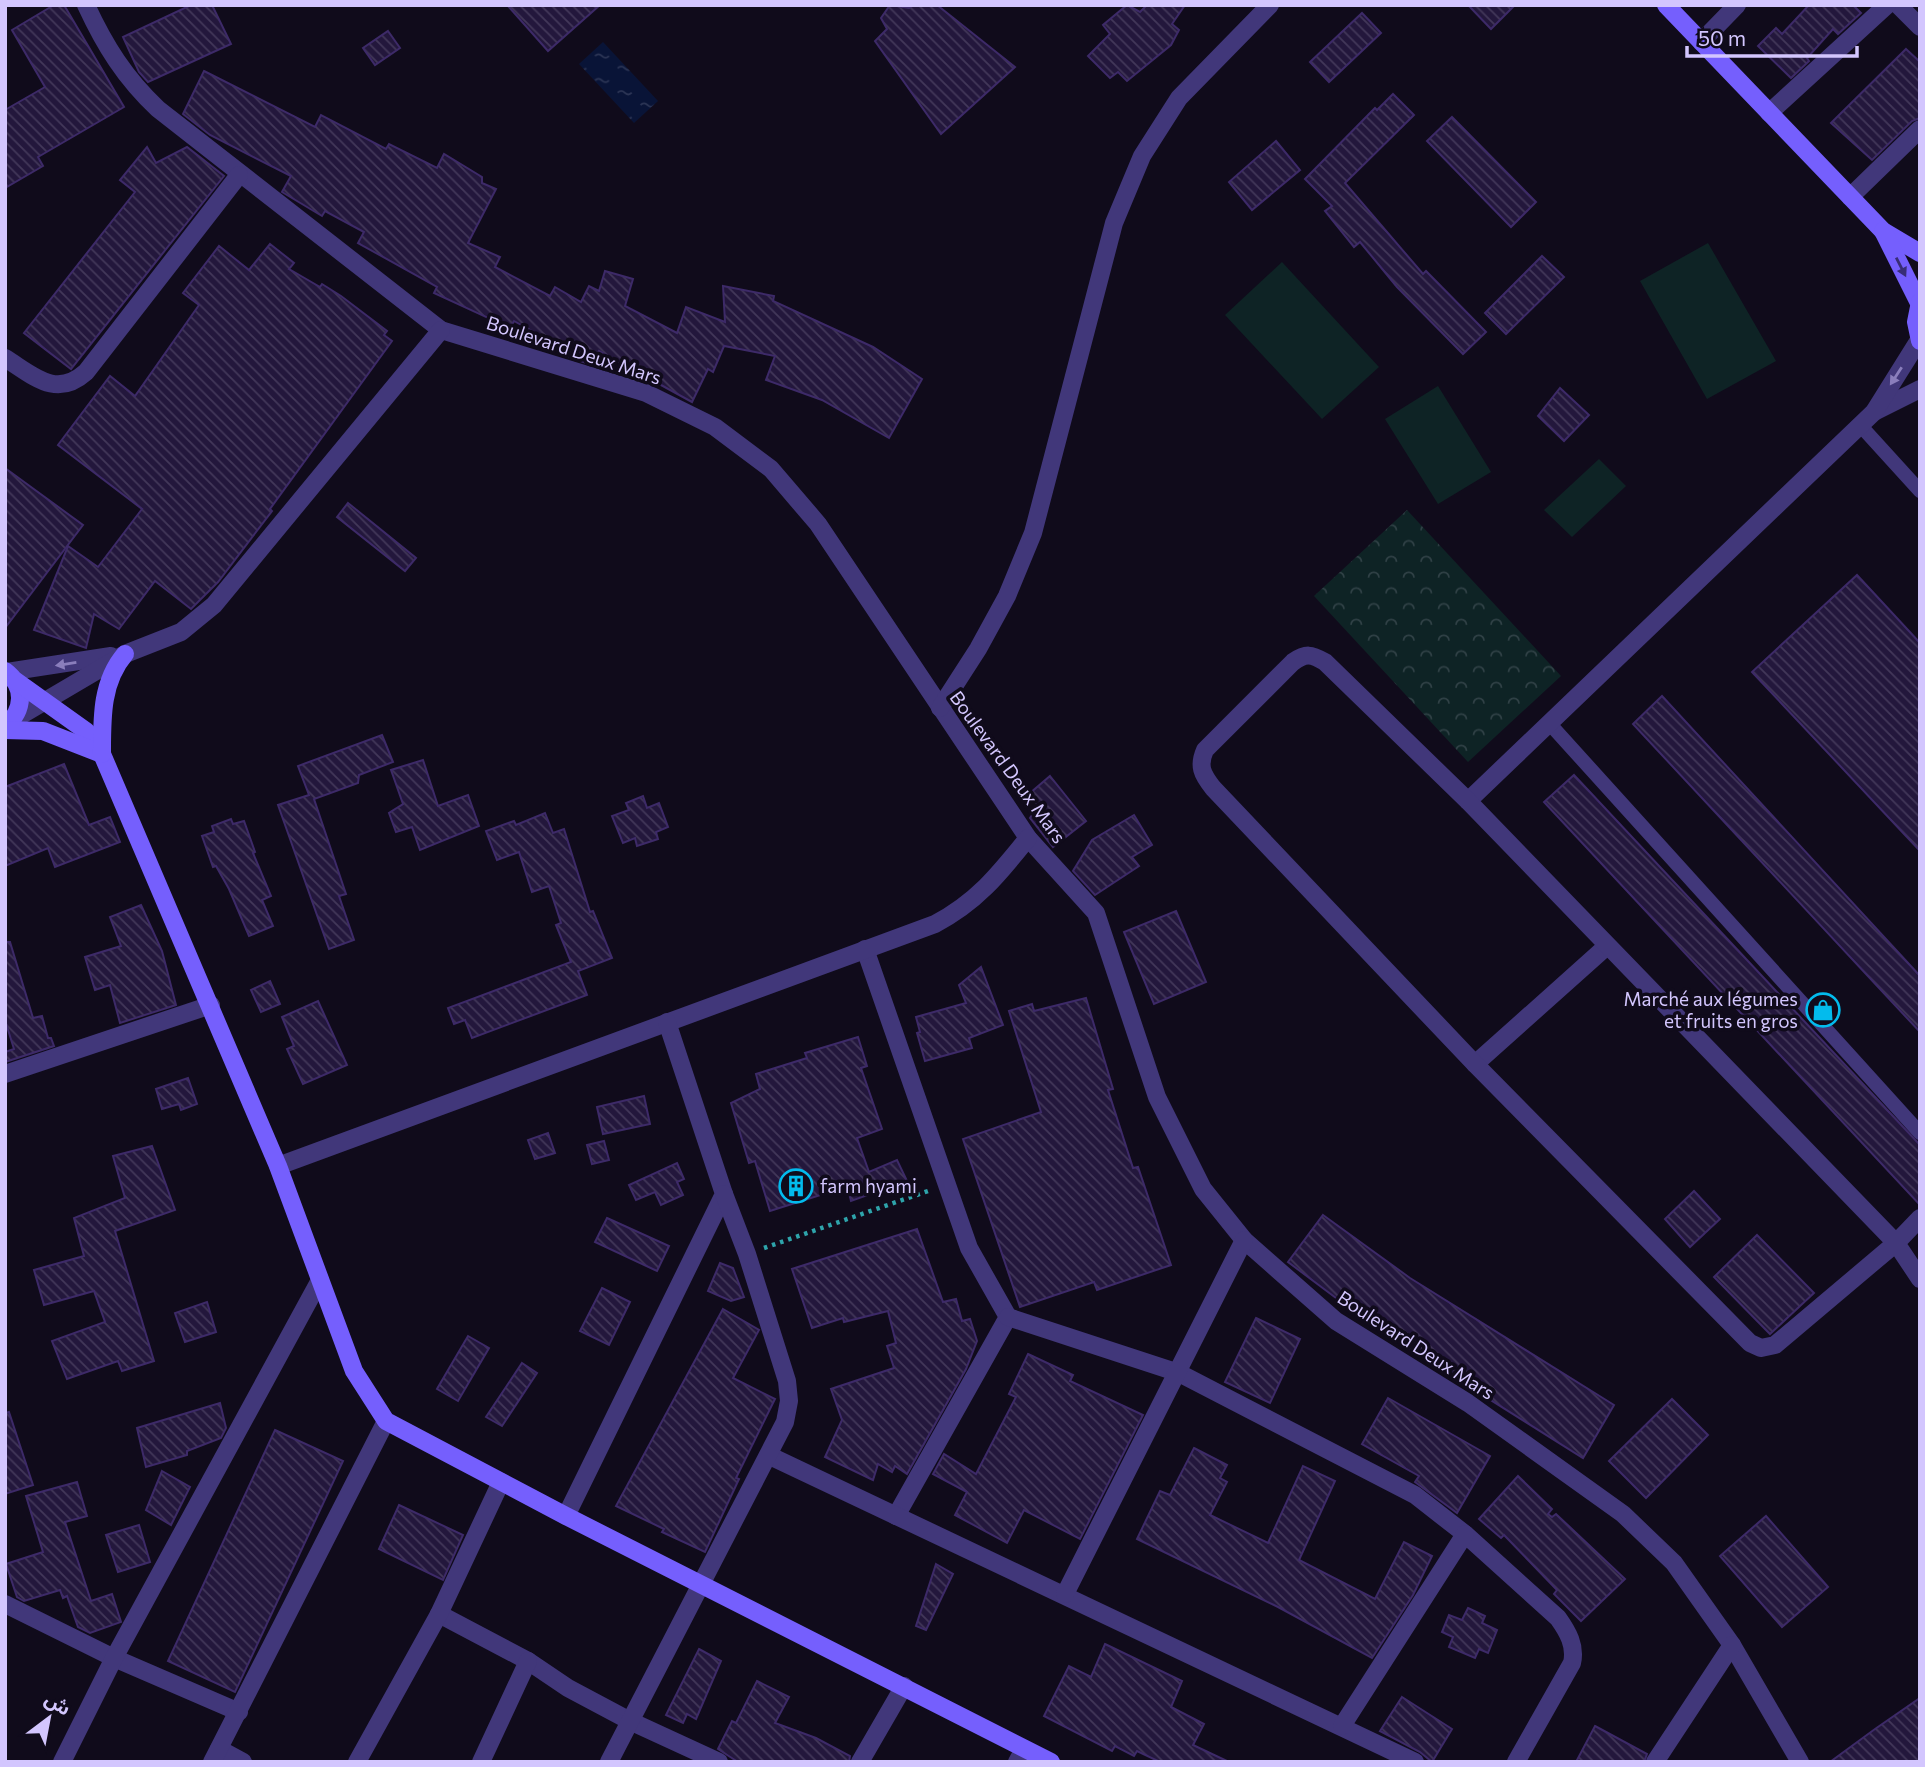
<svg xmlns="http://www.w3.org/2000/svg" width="1925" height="1767" font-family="Commissioner,'Noto Sans Arabic',sans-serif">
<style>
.park{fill:url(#park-crowns)}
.garden{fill:#0e2325}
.water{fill:url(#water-ripples)}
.building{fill:url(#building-back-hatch);stroke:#3d2a68;stroke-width:2}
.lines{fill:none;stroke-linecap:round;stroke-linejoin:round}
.path{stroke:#2ea4ab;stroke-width:4.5;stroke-dasharray:3.5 5;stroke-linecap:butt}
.lane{stroke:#41377a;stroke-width:14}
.street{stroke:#41377a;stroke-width:18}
.secondary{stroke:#755ffd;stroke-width:18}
.oneway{fill:#382d75}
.oneway2{fill:#8a7ebc}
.labels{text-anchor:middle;stroke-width:7;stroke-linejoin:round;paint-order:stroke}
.street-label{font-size:19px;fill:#d3c6fe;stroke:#100b1b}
.poi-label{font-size:19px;fill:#d3c6fe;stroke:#100b1b;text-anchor:end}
</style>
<defs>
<pattern id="park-crowns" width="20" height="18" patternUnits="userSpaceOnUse" patternTransform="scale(1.75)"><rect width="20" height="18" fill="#0e2325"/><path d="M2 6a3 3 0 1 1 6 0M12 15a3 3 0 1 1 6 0" fill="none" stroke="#304146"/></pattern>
<pattern id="water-ripples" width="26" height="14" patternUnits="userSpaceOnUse" patternTransform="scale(1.75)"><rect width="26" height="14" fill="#091437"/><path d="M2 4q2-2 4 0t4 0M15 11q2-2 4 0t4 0" fill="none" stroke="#2c3555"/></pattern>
<pattern id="building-back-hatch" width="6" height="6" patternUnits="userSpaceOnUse" patternTransform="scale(1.75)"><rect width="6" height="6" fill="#23173c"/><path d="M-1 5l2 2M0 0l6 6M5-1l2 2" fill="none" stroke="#423759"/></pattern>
</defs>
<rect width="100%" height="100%" fill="#100b1b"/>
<!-- park -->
<path class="park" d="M 1407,510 L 1561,676 L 1468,762 L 1314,596 Z"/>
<!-- garden -->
<g class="garden">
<path d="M 1708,243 L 1776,361 L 1707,399 L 1640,281 Z"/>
<path d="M 1282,262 L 1379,367 L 1322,419 L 1225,315 Z"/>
<path d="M 1438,386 L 1491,472 L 1438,504 L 1385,419 Z"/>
<path d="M 1599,459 L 1626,486 L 1572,537 L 1544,510 Z"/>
</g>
<!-- water -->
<path class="water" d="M 603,42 L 658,101 L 634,123 L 579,64 Z"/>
<!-- building -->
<g class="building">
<path d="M 54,5 L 64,5 L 124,107 L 38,157 L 43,166 L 5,188 L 5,110 L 45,87 L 12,30 Z"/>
<path d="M 191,5 L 212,5 L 231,44 L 148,82 L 139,72 L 123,37 Z"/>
<path d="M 507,5 L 600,5 L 548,51 Z"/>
<path d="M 890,5 L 909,8 L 914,5 L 937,5 L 1015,67 L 941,134 L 875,41 L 887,29 L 881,18 Z"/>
<path d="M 1127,5 L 1140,12 L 1147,5 L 1185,5 L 1172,24 L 1179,30 L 1171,45 L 1127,81 L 1118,72 L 1110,78 L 1088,56 L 1110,34 L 1103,25 Z"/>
<path d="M 1468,5 L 1515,5 L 1491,29 Z"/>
<path d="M 1809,5 L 1853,5 L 1861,13 L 1838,34 L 1833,29 L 1807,58 L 1809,61 L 1791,78 L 1758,46 L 1776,28 L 1782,34 Z"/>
<path d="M 1362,13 L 1381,33 L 1329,82 L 1310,62 Z"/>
<path d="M 388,31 L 400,48 L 375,65 L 363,48 Z"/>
<path d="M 1906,49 L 1920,62 L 1920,118 L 1912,121 L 1872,160 L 1831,123 Z"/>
<path d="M 204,71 L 315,127 L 321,115 L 386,149 L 389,144 L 437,168 L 444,154 L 482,177 L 482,183 L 496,189 L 468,243 L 500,257 L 495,267 L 550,296 L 555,287 L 581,302 L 589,286 L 599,291 L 605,271 L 633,279 L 625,306 L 677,333 L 686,307 L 725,322 L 723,286 L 774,296 L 773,301 L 873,347 L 922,379 L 889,438 L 822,400 L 766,380 L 775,356 L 724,346 L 713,372 L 708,369 L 692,402 L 599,351 L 592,365 L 572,358 L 557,350 L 559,346 L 514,321 L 510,328 L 434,293 L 437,287 L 358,243 L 364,232 L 325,211 L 322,216 L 282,192 L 291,176 L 210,135 L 183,114 Z"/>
<path d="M 1393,94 L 1414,115 L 1345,183 L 1423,274 L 1426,271 L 1486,332 L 1463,354 L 1397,287 L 1360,242 L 1354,247 L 1325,211 L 1332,206 L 1305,179 L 1375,108 L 1377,110 Z"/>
<path d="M 1452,117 L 1536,202 L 1511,227 L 1427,141 Z"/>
<path d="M 1276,141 L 1300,170 L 1252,210 L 1229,182 Z"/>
<path d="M 147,147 L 156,163 L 187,147 L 224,176 L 71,369 L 24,333 L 135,192 L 120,180 Z"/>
<path d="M 270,244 L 294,263 L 289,269 L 320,287 L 322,284 L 341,296 L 387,331 L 384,335 L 392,341 L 270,509 L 272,511 L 218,582 L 191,609 L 155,581 L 119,629 L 94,614 L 86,648 L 34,630 L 68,546 L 98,567 L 142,509 L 58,445 L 110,376 L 135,396 L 199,305 L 183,293 L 219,246 L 249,270 Z"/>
<path d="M 1542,256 L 1564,277 L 1506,334 L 1485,313 Z"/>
<path d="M 1560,388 L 1589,415 L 1564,441 L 1538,416 Z"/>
<path d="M 5,468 L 83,525 L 5,628 Z"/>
<path d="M 348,503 L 416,558 L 405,571 L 337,517 Z"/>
<path d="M 1857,575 L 1920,643 L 1920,851 L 1752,672 Z"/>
<path d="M 1662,696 L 1920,976 L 1920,1032 L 1633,724 Z"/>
<path d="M 382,735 L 393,762 L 359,775 L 358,783 L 314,799 L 346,894 L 339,896 L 354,940 L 329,949 L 278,805 L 309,795 L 298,766 Z"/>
<path d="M 423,760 L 438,806 L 468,795 L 479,826 L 420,850 L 412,827 L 396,832 L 389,813 L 403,804 L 391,770 Z"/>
<path d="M 64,764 L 89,825 L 110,817 L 120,842 L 55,867 L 48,848 L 5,866 L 5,787 Z"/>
<path d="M 1574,775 L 1920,1145 L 1920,1205 L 1544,802 Z"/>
<path d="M 1050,776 L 1086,821 L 1053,847 L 1030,818 L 1038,806 L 1029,794 Z"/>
<path d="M 643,796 L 647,808 L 659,803 L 668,827 L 656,832 L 658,839 L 637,846 L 635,838 L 623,843 L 612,816 L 629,810 L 626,803 Z"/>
<path d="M 545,813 L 553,833 L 564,829 L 590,912 L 593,911 L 612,958 L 578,971 L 587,995 L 472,1038 L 465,1020 L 454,1024 L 448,1008 L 571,962 L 556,925 L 561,923 L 549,886 L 532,892 L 519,852 L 497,860 L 486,831 L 514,821 L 516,825 Z"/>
<path d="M 1134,815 L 1152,845 L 1132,857 L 1139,866 L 1095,895 L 1073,871 L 1092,840 Z"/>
<path d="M 231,819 L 233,824 L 244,821 L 255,852 L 253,853 L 271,896 L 262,900 L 273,926 L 249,936 L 229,889 L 216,866 L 213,867 L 202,836 L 214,832 L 212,826 Z"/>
<path d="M 141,905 L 162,951 L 176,1005 L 120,1023 L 110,985 L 95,990 L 85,957 L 121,946 L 110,917 Z"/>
<path d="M 1176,911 L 1206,982 L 1154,1004 L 1124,932 Z"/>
<path d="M 5,942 L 10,942 L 33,1018 L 42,1016 L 48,1038 L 51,1038 L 54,1046 L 5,1062 L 5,1052 L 14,1049 L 5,1020 Z"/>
<path d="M 981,967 L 1003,1025 L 969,1038 L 972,1048 L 925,1061 L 917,1033 L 920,1032 L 916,1017 L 966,1003 L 959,985 Z"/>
<path d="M 270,981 L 280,1004 L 261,1012 L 251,990 Z"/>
<path d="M 1086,998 L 1113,1089 L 1108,1090 L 1133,1168 L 1138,1167 L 1171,1265 L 1097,1290 L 1094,1282 L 1020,1307 L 963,1139 L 1041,1112 L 1009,1011 L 1032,1004 L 1034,1011 Z"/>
<path d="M 318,1001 L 347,1065 L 303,1084 L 287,1049 L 294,1046 L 282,1017 Z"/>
<path d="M 858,1037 L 867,1066 L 861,1068 L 882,1129 L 857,1138 L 869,1172 L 897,1160 L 907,1181 L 851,1201 L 849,1193 L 833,1191 L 770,1211 L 755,1161 L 749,1163 L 731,1103 L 760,1089 L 756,1074 L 807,1058 L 805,1053 Z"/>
<path d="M 188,1078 L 197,1104 L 181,1110 L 179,1104 L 162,1109 L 156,1089 Z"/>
<path d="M 644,1096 L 650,1124 L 603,1134 L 597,1107 Z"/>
<path d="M 548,1133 L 555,1153 L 535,1159 L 528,1140 Z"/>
<path d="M 604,1141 L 609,1160 L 592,1164 L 587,1145 Z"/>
<path d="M 152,1146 L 175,1210 L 115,1231 L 154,1361 L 122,1371 L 118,1361 L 67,1379 L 52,1341 L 105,1322 L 94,1291 L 44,1305 L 34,1270 L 84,1256 L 74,1218 L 125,1198 L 113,1156 Z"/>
<path d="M 677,1163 L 684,1179 L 677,1182 L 683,1195 L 661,1205 L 655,1192 L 636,1200 L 629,1185 Z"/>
<path d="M 1694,1191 L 1720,1219 L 1690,1247 L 1665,1219 Z"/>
<path d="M 1323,1215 L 1410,1278 L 1614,1405 L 1583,1458 L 1376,1328 L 1288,1262 Z"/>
<path d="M 607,1218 L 669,1246 L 657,1271 L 595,1242 Z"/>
<path d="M 917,1229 L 943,1302 L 956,1299 L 962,1321 L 970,1319 L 977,1341 L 966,1369 L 907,1474 L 895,1466 L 892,1472 L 878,1464 L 873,1480 L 825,1457 L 842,1420 L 831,1389 L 894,1368 L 887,1346 L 896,1343 L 888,1311 L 844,1322 L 843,1318 L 812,1328 L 792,1269 Z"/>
<path d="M 1757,1235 L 1814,1293 L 1770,1334 L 1714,1277 Z"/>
<path d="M 720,1263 L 733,1268 L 744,1297 L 731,1301 L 708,1291 Z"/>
<path d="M 602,1288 L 630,1302 L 609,1345 L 580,1331 Z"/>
<path d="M 207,1302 L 216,1332 L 185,1342 L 175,1313 Z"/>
<path d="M 723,1309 L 759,1330 L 733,1378 L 775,1399 L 736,1478 L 739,1479 L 705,1552 L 662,1532 L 664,1529 L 616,1506 Z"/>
<path d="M 1256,1318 L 1300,1339 L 1270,1403 L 1225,1382 Z"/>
<path d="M 468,1336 L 489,1348 L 458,1401 L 437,1389 Z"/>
<path d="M 1028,1354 L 1073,1375 L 1070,1381 L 1143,1415 L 1080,1539 L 1024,1510 L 1007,1543 L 955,1515 L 967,1492 L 933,1474 L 944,1454 L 976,1474 L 1016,1397 L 1009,1394 Z"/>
<path d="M 522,1363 L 537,1373 L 502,1426 L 486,1417 Z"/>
<path d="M 1388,1398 L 1490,1456 L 1457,1513 L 1415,1482 L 1419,1476 L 1362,1444 Z"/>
<path d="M 1672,1399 L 1708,1435 L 1646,1498 L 1609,1461 Z"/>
<path d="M 220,1403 L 226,1428 L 221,1438 L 187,1451 L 187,1455 L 146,1467 L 137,1428 Z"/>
<path d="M 9,1412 L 33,1485 L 5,1494 L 5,1413 Z"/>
<path d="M 275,1430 L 343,1461 L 235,1692 L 168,1661 Z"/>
<path d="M 1194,1448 L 1227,1465 L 1220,1478 L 1227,1482 L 1210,1515 L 1268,1543 L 1303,1466 L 1335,1481 L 1299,1560 L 1375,1599 L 1404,1542 L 1432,1556 L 1413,1595 L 1372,1658 L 1278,1607 L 1137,1539 L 1160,1491 L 1170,1495 Z"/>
<path d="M 162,1471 L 190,1487 L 171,1525 L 146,1510 Z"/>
<path d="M 1518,1476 L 1552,1509 L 1548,1514 L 1552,1517 L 1556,1514 L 1625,1579 L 1581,1621 L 1554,1594 L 1557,1590 L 1504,1535 L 1501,1538 L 1479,1519 Z"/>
<path d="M 77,1482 L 87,1516 L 65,1522 L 91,1601 L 112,1594 L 121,1622 L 90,1633 L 78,1627 L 67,1596 L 63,1598 L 60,1590 L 24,1601 L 17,1597 L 6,1564 L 43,1552 L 26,1496 Z"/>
<path d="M 399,1505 L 463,1535 L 443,1580 L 379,1549 Z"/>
<path d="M 1766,1516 L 1828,1587 L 1782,1627 L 1720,1556 Z"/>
<path d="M 139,1525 L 150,1562 L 118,1572 L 106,1535 Z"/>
<path d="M 936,1564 L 953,1574 L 926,1630 L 916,1626 Z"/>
<path d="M 1468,1608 L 1485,1616 L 1482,1623 L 1497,1630 L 1488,1653 L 1479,1649 L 1475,1658 L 1449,1647 L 1453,1637 L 1442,1632 L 1449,1615 L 1462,1620 Z"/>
<path d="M 1105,1644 L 1182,1681 L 1171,1707 L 1204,1724 L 1193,1745 L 1229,1762 L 1160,1762 L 1137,1751 L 1134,1756 L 1115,1746 L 1112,1751 L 1044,1716 L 1069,1666 L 1091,1677 Z"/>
<path d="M 699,1649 L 721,1661 L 696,1719 L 687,1714 L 683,1723 L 666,1715 Z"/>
<path d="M 757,1681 L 789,1697 L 775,1723 L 816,1738 L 850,1756 L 849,1762 L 738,1762 L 718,1749 L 732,1721 L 736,1723 Z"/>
<path d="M 1402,1697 L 1452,1729 L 1432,1762 L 1420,1752 L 1380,1731 Z"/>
<path d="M 1920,1698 L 1920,1762 L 1830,1762 L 1875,1729 Z"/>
<path d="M 1595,1726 L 1647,1754 L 1644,1762 L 1576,1762 Z"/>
</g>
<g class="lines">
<!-- path -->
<path class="path" d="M 764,1248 L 931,1190"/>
<!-- lane -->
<g class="lane">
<path d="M 1860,425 L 1920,491"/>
<path d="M 1549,723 L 1920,1133"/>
</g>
<!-- street -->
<g class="street">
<path d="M 86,5 C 105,46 125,78 158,109 L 441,330 L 646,393 L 715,427 L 771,469 L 818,524 L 1028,838 L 1096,913 L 1157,1097 L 1203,1189 L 1244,1240 L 1336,1321 L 1468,1403 L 1623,1514 L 1674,1563 L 1732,1645 L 1800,1762"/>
<path d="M 1898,5 L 1920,27"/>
<path d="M 1701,42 L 1737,5"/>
<path d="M 1769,113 L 1887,5"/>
<path d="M 1850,197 L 1920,129"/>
<path d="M 5,358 C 34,376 56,399 86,372 L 239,175"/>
<path d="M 1874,412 L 1920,389"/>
<path d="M 7,672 L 111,656"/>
<path d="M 940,708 L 978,649 L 1007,596 L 1033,533 L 1114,223 L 1142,156 L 1179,98 L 1270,5"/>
<path d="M 13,720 L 125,654 L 181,632 L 214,605 L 441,330"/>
<path d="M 1468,801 L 1874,412 L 1919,340"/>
<path d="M 865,949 L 969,1248 L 1008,1317 L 896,1516"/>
<path d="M 1475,1064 L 1607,946"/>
<path d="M 5,1074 L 211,1005"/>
<path d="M 278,1166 L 935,924 C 977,902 999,874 1028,838"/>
<path d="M 1920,1218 L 1896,1243 L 1775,1345 L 1761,1348 L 1750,1343 L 1475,1064 L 1213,788 C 1202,774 1198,766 1205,750 L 1293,662 C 1306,653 1311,654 1325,662 L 1468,801 L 1896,1243 L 1920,1279"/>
<path d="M 1008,1317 L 1179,1373 L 1415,1495 L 1465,1534 L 1558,1618 C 1568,1632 1576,1646 1572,1663 L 1516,1762"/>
<path d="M 770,1456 L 1415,1762"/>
<path d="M 566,1516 L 724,1194 L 667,1022"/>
<path d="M 1065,1594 L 1244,1240"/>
<path d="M 5,1604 L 114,1658 L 239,1712"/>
<path d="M 439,1614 L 528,1661 L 568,1688 L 630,1721 L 719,1762"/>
<path d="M 1342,1726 L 1465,1534"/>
<path d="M 219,1749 L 243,1762"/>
<path d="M 62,1762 L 114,1658 L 320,1280"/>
<path d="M 212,1762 L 386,1421"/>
<path d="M 357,1762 L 439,1614 L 501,1482"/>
<path d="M 481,1762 L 528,1661"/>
<path d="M 609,1762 L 785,1422 L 789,1401 L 787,1381 L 747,1254 L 724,1194"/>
<path d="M 860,1762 L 904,1686"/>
<path d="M 1017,1762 L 1024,1749"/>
<path d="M 1655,1762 L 1732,1645"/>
</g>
<!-- secondary -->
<g class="secondary">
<path d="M 1666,5 L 1883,231 L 1920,253"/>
<path d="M 1883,231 L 1919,303"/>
<path d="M 1920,302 L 1916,322 L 1920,341"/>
<path d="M 5,671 C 26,687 24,710 5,727"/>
<path d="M 16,681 L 86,731 L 102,754 L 278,1166 L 354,1371 L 386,1421 L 566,1516 L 1051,1762"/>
<path d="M 5,730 L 43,731 L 102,754"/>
<path d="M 102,754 C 102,719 101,682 125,654"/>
</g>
</g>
<!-- one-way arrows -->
<defs><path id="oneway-solid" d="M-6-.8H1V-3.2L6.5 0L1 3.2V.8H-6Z" transform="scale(1.75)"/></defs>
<use class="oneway" href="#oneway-solid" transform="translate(1901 267) rotate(63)"/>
<g class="oneway2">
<use href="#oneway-solid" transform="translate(1896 376) rotate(123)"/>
<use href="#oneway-solid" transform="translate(66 664) rotate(171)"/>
</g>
<!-- icons -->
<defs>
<symbol id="shop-ring" viewBox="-11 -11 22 22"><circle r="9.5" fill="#100b1b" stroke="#03bbed" stroke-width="1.5"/><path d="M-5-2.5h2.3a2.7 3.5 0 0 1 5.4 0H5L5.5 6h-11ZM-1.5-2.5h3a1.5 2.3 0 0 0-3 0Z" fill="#03bbed"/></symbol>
<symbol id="building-ring" viewBox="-11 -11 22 22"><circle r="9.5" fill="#100b1b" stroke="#03bbed" stroke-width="1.5"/><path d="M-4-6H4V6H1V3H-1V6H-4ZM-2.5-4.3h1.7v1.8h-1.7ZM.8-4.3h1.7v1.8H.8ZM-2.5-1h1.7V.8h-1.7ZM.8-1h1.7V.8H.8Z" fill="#03bbed"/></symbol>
</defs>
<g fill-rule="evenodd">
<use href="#shop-ring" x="1804" y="991" width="38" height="38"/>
<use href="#building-ring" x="777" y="1167" width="38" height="38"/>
</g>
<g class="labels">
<!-- street labels -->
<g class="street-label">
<text transform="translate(574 350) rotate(18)" y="7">Boulevard Deux Mars</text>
<text transform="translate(1008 767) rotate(54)" y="7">Boulevard Deux Mars</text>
<text transform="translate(1416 1345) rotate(33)" y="7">Boulevard Deux Mars</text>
</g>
<!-- poi labels -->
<g class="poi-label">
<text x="1798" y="1006">Marché aux légumes<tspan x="1798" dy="22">et fruits en gros</tspan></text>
<text x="820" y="1193" text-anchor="start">farm hyami</text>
</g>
</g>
<!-- border -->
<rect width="1925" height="1767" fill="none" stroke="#d3c6fe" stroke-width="14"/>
<!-- north arrow -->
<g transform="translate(49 1718) rotate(32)" stroke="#100b1b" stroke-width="5" paint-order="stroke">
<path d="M0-5L12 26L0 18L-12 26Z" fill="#d3c6fe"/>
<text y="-10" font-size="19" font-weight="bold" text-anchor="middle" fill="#d3c6fe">ش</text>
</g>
<!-- scale -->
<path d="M1687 46v10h170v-10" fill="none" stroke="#d3c6fe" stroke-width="3.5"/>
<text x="1698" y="46" font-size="21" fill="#d3c6fe" stroke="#100b1b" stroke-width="5" paint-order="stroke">50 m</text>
</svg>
